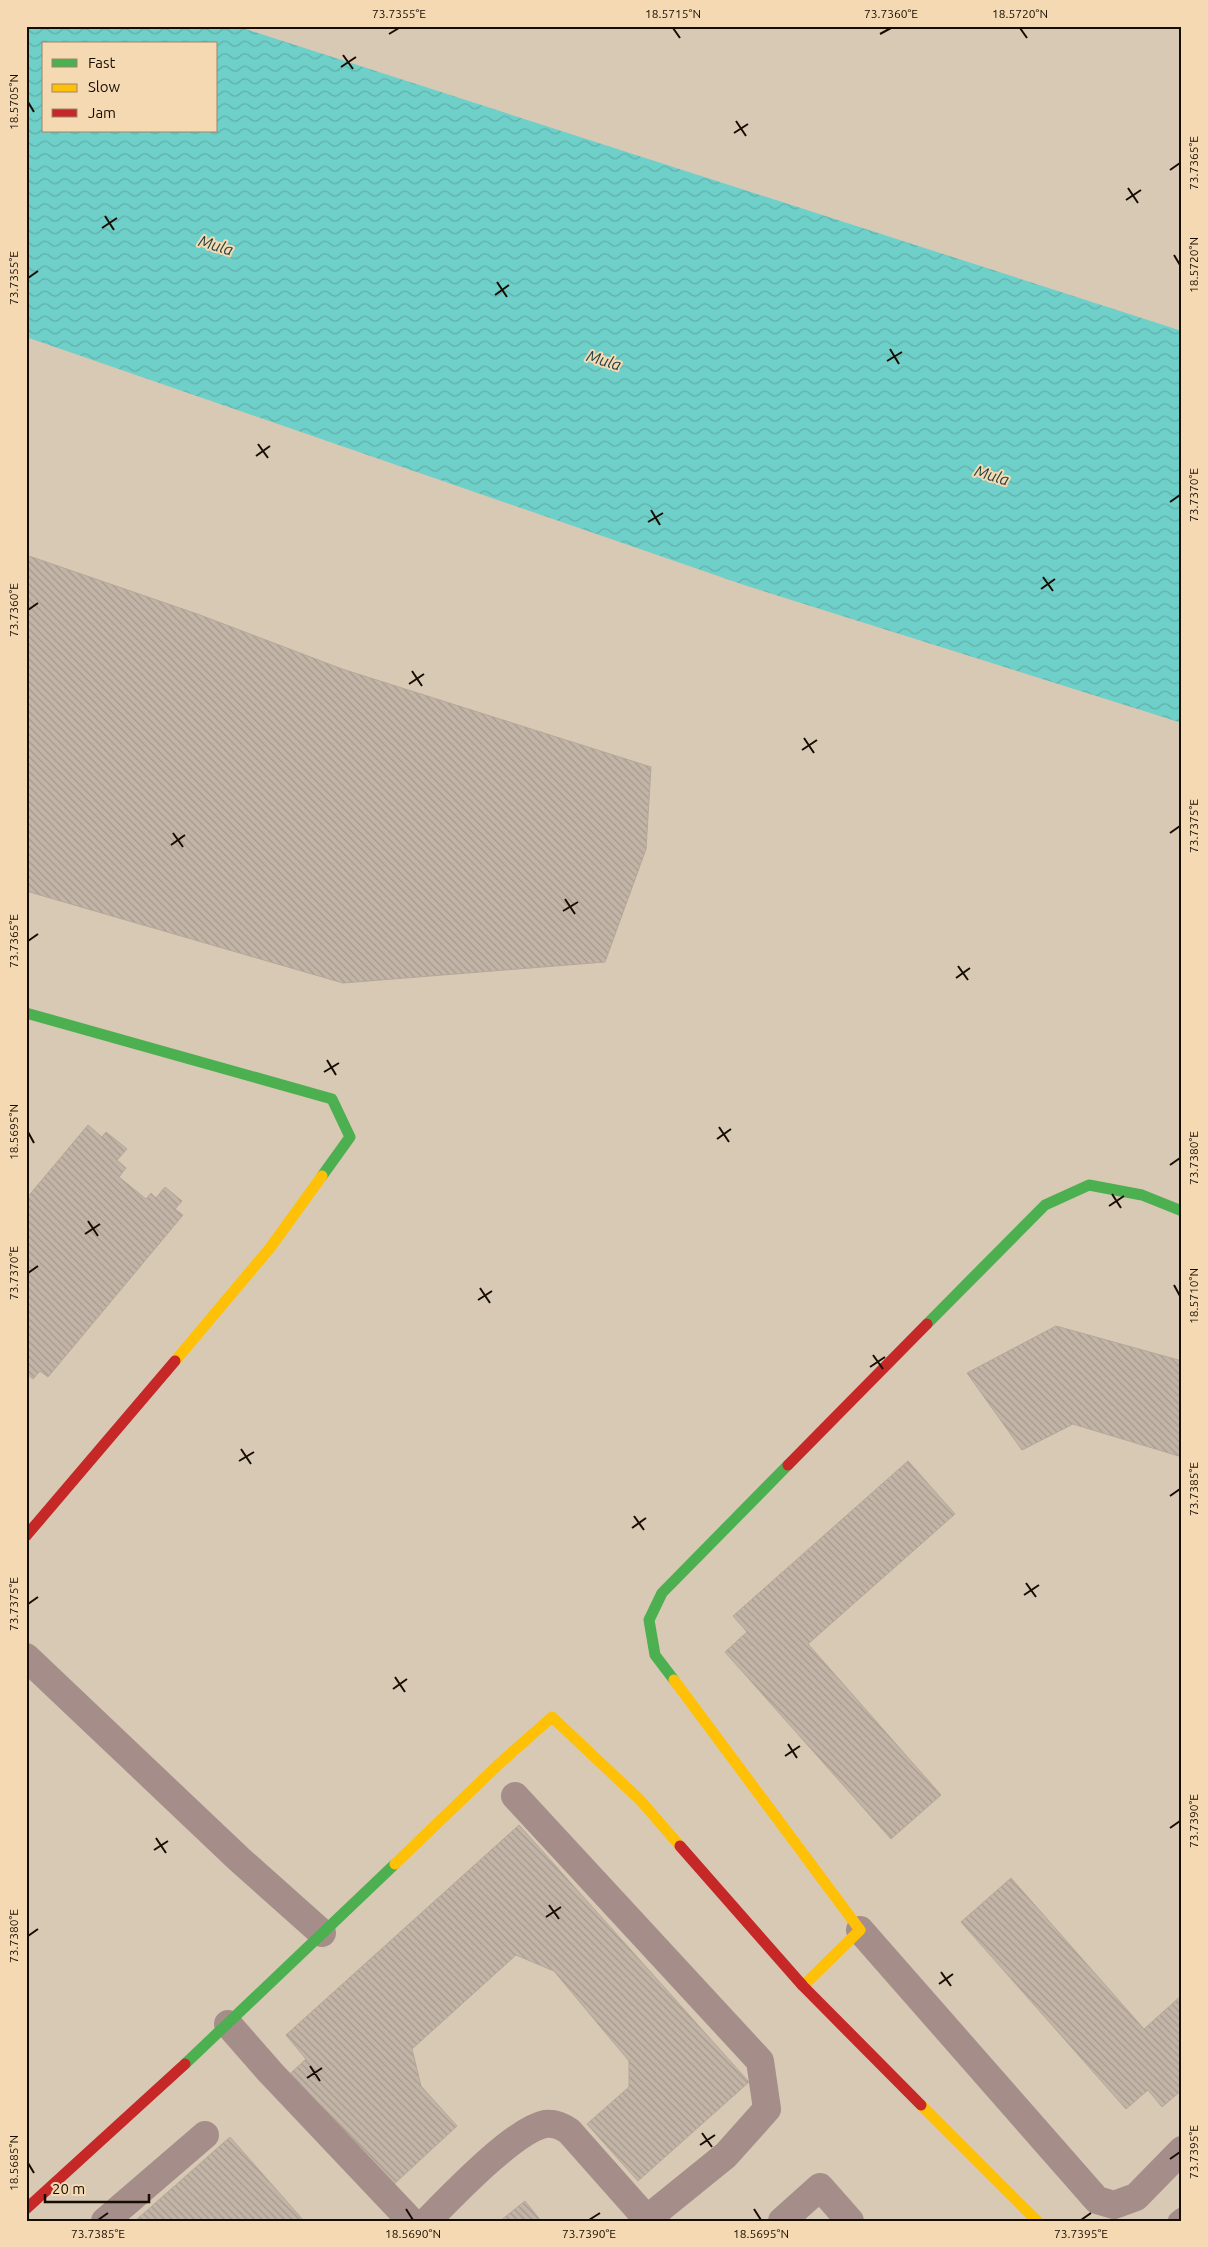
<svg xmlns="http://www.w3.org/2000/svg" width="1208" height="2247" font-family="Ubuntu,sans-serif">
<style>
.water{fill:url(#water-waves);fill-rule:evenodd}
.building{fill:url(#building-back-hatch);stroke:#b5a799}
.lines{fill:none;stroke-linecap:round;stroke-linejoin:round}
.lane{stroke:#a58e8a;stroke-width:19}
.street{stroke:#a58e8a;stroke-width:28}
.fast{stroke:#4caf50;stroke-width:11}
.slow{stroke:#ffc107;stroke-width:11}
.jam{stroke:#c62828;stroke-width:11}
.ticks{fill:none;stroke:#170d02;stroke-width:2}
.labels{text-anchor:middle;stroke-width:4;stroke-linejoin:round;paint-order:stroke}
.water-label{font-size:16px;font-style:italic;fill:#234040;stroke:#f4d9b2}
.neatline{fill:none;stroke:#170d02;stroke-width:2}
.ticks-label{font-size:12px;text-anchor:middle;fill:#170d02}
</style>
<defs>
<pattern id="water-waves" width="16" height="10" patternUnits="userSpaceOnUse" patternTransform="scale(1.25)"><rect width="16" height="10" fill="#6fcfc9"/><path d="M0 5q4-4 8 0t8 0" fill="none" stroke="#5fb1ab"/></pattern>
<pattern id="building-back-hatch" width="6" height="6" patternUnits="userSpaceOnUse" patternTransform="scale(1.25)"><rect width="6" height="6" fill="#c2b4a6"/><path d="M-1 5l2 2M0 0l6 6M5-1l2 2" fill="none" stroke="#a69a8d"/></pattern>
</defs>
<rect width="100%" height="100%" fill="#d8c9b5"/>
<!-- water -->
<path class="water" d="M 26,26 L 236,26 L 1182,331 L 1182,723 L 747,586 L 26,337 ZM 44,44 L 216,44 L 216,131 L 44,131 Z"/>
<!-- building -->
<g class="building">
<path d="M 26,555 L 200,615 L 342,669 L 651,767 L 646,849 L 605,962 L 343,983 L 26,891 Z"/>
<path d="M 88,1125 L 102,1137 L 106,1132 L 127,1149 L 117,1160 L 126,1168 L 119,1177 L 146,1199 L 151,1193 L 156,1198 L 165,1187 L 182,1201 L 175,1209 L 183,1215 L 48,1377 L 40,1371 L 33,1379 L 26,1373 L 26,1335 L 30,1331 L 26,1328 L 26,1323 L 30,1319 L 26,1316 L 26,1199 Z"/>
<path d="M 1056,1326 L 1182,1361 L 1182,1457 L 1073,1424 L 1022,1450 L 967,1373 Z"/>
<path d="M 908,1461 L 955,1514 L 808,1644 L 941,1795 L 891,1839 L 725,1652 L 747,1632 L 733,1616 Z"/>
<path d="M 519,1825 L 749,2082 L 638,2181 L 587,2124 L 629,2087 L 629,2061 L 554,1971 L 516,1955 L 412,2049 L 421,2086 L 457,2126 L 392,2186 L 291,2073 L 306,2059 L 286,2035 Z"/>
<path d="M 1011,1878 L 1144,2029 L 1182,1995 L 1182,2090 L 1162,2107 L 1148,2090 L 1126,2109 L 961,1922 Z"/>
<path d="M 230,2137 L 304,2221 L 135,2221 Z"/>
<path d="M 525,2201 L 541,2221 L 500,2221 Z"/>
</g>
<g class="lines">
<!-- lane -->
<path class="lane" d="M 1177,2221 L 1182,2217"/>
<!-- street -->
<g class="street">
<path d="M 26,1657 L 239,1859 L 322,1933"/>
<path d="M 860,1930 L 1097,2200 L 1114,2205 L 1136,2197 L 1182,2150"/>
<path d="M 228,2024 L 270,2072 L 411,2221"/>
<path d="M 105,2221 L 205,2135"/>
<path d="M 427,2221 C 451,2197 514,2130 545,2124 C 555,2123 561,2126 569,2131 L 647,2219 L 726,2155 L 767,2109 L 760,2061 L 515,1796"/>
<path d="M 782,2221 L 820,2187 L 850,2221"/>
</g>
<!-- fast -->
<g class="fast">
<path d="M 26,1013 L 332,1099 L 350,1137 L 322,1176"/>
<path d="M 927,1324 L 1045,1205 L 1089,1185 L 1142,1195 L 1182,1211"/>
<path d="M 674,1680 L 655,1655 L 649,1620 L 662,1593 L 788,1465"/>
<path d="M 185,2064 L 395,1864"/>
</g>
<!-- slow -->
<g class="slow">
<path d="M 175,1361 L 270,1248 L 322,1176"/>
<path d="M 674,1680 L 860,1930 L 803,1986"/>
<path d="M 395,1864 L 500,1763 L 552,1717 L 640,1800 L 680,1846"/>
<path d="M 921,2105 L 1037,2221"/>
</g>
<!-- jam -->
<g class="jam">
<path d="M 788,1465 L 927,1324"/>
<path d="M 26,1536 L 175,1361"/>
<path d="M 680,1846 L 803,1986 L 921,2105"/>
<path d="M 26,2209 L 185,2064"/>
</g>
</g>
<!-- ticks -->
<path class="ticks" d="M 673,28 L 680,38M 1020,28 L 1027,38M 389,34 L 399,28M 880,34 L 891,28M 343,55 L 353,69M 341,67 L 356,57M 28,102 L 34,112M 736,121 L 746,136M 734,133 L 748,124M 1170,170 L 1180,163M 1128,188 L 1138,203M 1126,200 L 1141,190M 105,216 L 114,230M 102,228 L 117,218M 1174,255 L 1180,265M 28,278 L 38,271M 497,282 L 507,297M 495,295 L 509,285M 890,349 L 899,364M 887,361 L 902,352M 258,444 L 268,458M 256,456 L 270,446M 1170,502 L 1180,495M 651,510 L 660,525M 648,522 L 663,513M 1043,577 L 1053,591M 1041,589 L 1055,579M 28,610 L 38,603M 412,671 L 422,686M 409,684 L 424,674M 804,738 L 814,753M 802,750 L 817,740M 173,833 L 183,847M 1170,833 L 1180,826M 171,845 L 185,835M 565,899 L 575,914M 563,911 L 578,902M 28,941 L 38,934M 958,966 L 968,980M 956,978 L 970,968M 327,1060 L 336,1075M 324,1072 L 339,1063M 719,1127 L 729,1142M 28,1132 L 34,1143M 717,1139 L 731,1129M 1170,1165 L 1180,1158M 1112,1194 L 1121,1208M 1109,1206 L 1124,1196M 88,1221 L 98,1236M 85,1234 L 100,1224M 28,1273 L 38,1266M 1174,1285 L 1180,1296M 480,1288 L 490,1303M 478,1300 L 492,1291M 873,1355 L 883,1369M 870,1367 L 885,1357M 241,1449 L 251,1464M 239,1461 L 254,1452M 1170,1496 L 1180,1489M 634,1516 L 644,1530M 632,1528 L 646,1518M 1026,1583 L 1036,1597M 1024,1595 L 1039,1585M 28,1604 L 38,1597M 395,1677 L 405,1692M 393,1689 L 407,1679M 788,1744 L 797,1758M 785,1756 L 800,1746M 1170,1828 L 1180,1821M 156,1838 L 166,1853M 154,1850 L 168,1841M 549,1905 L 559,1919M 546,1917 L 561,1907M 28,1936 L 38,1929M 941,1972 L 951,1986M 939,1984 L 953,1974M 310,2066 L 320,2081M 307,2078 L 322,2068M 702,2133 L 712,2147M 700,2145 L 715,2135M 1170,2159 L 1180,2152M 28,2163 L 34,2173M 406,2209 L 413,2220M 754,2209 L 761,2220M 98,2220 L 108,2213M 589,2220 L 600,2213M 1081,2220 L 1091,2213"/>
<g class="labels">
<!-- water labels -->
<g class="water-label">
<text transform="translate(216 245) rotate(17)" y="6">Mula</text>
<text transform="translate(604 360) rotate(17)" y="6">Mula</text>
<text transform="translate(992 475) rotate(17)" y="6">Mula</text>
</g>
</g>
<!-- border -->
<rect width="1208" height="2247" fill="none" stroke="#f4d9b2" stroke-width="55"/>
<!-- legend -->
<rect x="42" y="42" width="175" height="90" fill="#f4d9b2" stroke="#9c876c"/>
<rect x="52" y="59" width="25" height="8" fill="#4caf50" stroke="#9c876c"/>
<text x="88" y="68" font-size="15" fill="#170d02">Fast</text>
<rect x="52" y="84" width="25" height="8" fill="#ffc107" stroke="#9c876c"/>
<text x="88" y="92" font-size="15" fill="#170d02">Slow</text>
<rect x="52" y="109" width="25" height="8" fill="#c62828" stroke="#9c876c"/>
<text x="88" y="118" font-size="15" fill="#170d02">Jam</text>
<!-- scale -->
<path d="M45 2194v8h104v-8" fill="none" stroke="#170d02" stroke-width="2.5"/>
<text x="52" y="2194" font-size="15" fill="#170d02" stroke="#f4d9b2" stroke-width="4" paint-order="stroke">20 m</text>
<rect x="28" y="28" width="1152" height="2192" class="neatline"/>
<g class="ticks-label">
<text x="399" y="18">73.7355°E</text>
<text x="673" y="18">18.5715°N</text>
<text x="891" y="18">73.7360°E</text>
<text x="1020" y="18">18.5720°N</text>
<text transform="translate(14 102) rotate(-90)" y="4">18.5705°N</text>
<text transform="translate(1194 163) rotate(-90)" y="4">73.7365°E</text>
<text transform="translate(1194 265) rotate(-90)" y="4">18.5720°N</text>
<text transform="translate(14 278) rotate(-90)" y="4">73.7355°E</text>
<text transform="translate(1194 495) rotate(-90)" y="4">73.7370°E</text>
<text transform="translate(14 610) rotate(-90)" y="4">73.7360°E</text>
<text transform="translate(1194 826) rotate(-90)" y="4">73.7375°E</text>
<text transform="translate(14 941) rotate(-90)" y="4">73.7365°E</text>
<text transform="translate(14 1132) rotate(-90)" y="4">18.5695°N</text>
<text transform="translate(1194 1158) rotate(-90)" y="4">73.7380°E</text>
<text transform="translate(14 1273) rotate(-90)" y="4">73.7370°E</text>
<text transform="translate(1194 1296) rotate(-90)" y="4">18.5710°N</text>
<text transform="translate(1194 1489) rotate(-90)" y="4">73.7385°E</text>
<text transform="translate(14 1604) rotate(-90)" y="4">73.7375°E</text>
<text transform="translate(1194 1821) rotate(-90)" y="4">73.7390°E</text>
<text transform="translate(14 1936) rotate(-90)" y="4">73.7380°E</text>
<text transform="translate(1194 2152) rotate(-90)" y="4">73.7395°E</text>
<text transform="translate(14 2163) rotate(-90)" y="4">18.5685°N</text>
<text x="98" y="2238">73.7385°E</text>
<text x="413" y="2238">18.5690°N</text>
<text x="589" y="2238">73.7390°E</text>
<text x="761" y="2238">18.5695°N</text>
<text x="1081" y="2238">73.7395°E</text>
</g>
</svg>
